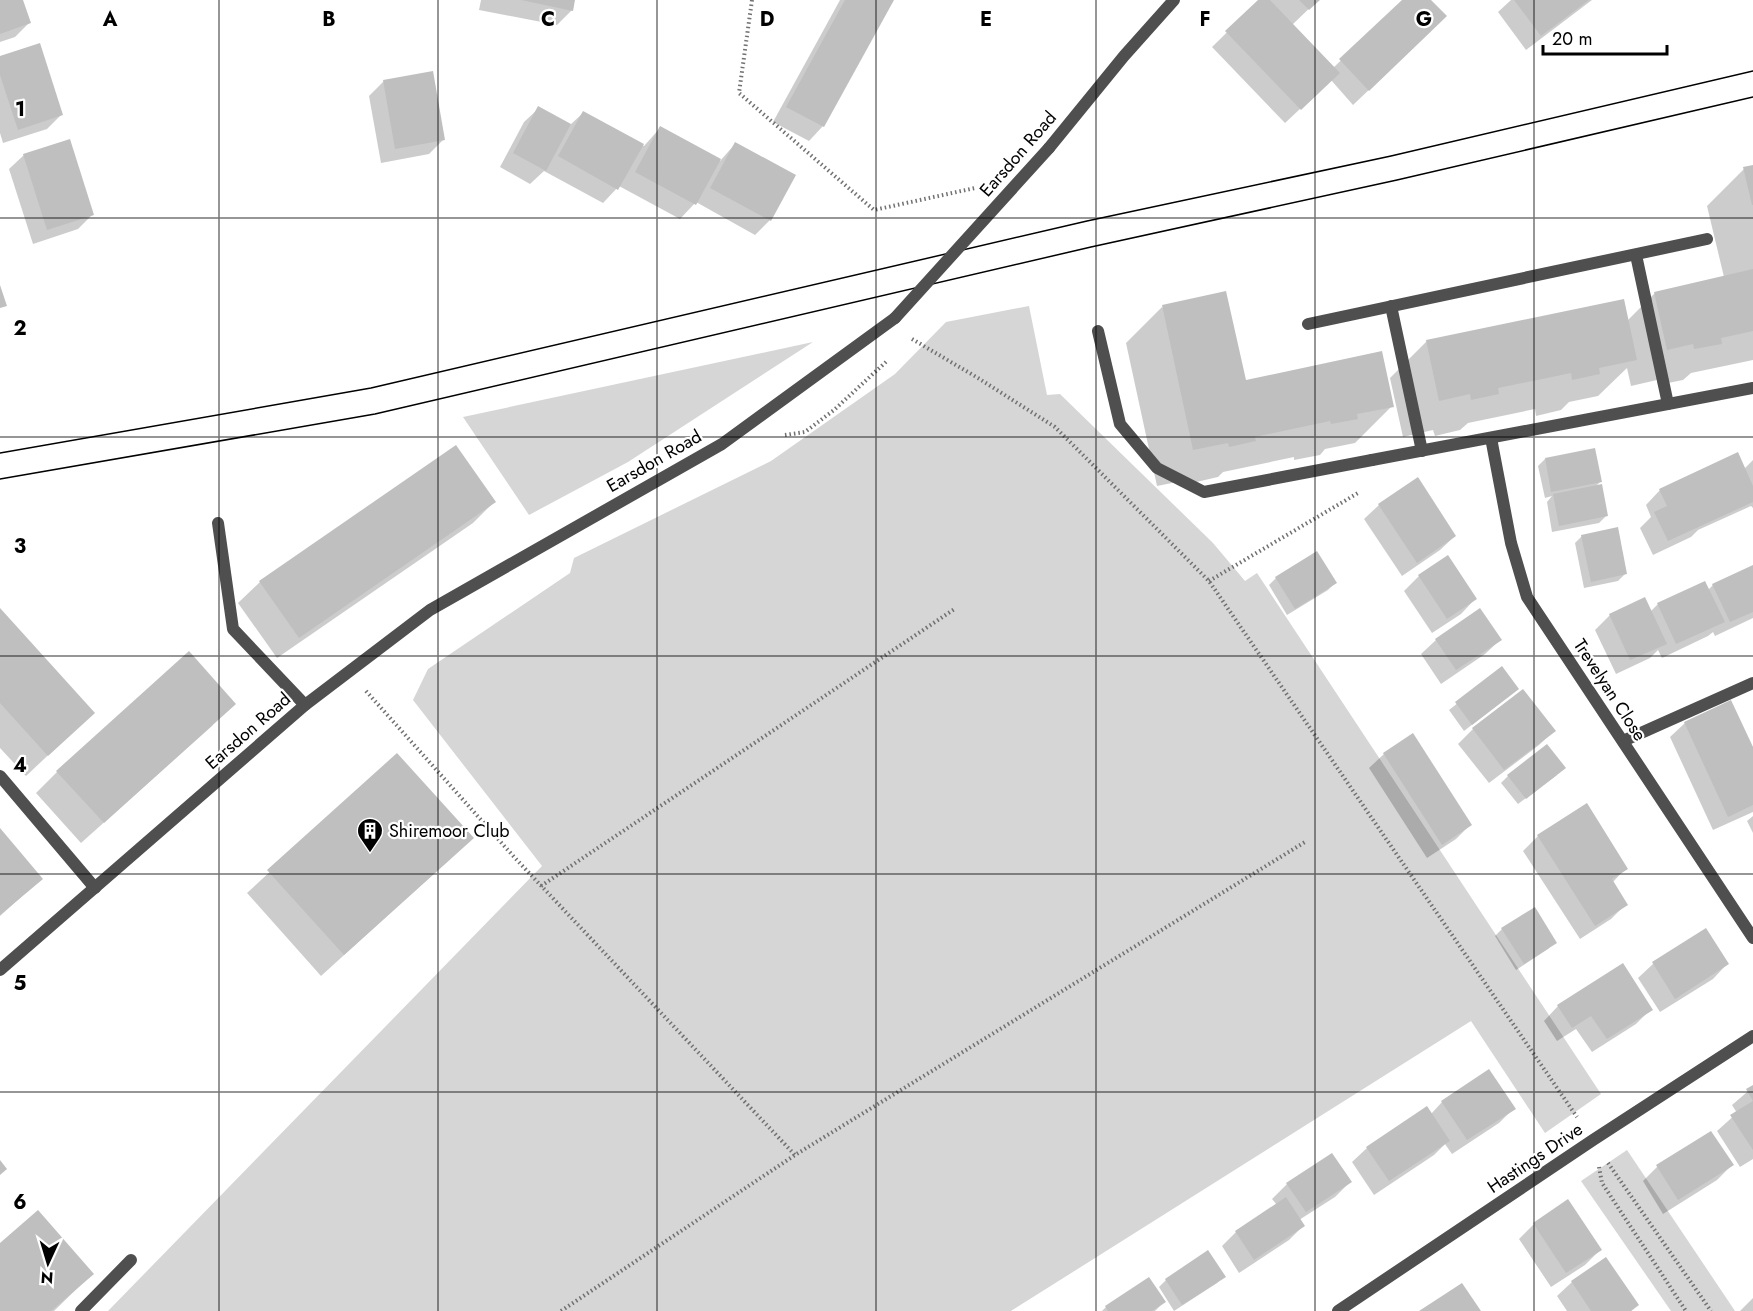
<svg xmlns="http://www.w3.org/2000/svg" width="1753" height="1311" font-family="Jost,sans-serif">
<style>
.green{fill:#d6d6d6}
.shadow{fill:#0003}
.building{fill:#bfbfbf}
.lines{fill:none;stroke-linecap:round;stroke-linejoin:round}
.path{stroke:#717171;stroke-width:4;stroke-dasharray:1.5 3;stroke-linecap:butt}
.service{stroke:#4f4f4f;stroke-width:12}
.minor{stroke:#4f4f4f;stroke-width:12}
.tertiary{stroke:#4f4f4f;stroke-width:12}
.tram{stroke:#000;stroke-width:1.5}
.tertiary-bridge{stroke:#4f4f4f;stroke-width:12}
.grid{fill:none;stroke:#000;stroke-width:1.5;stroke-opacity:0.55}
.labels{text-anchor:middle;stroke-width:4.5;stroke-linejoin:round;paint-order:stroke}
.street-label{font-size:18px;fill:#000;stroke:#fff}
.poi-label{font-size:18px;fill:#000;stroke:#fff;text-anchor:start}
.grid-label{font-size:20px;text-anchor:middle;font-weight:bold;fill:#000;stroke:#fff;stroke-width:4.5;stroke-linejoin:round;paint-order:stroke}
</style>
<rect width="100%" height="100%" fill="#fff"/>
<!-- green -->
<g class="green">
<path d="M 1029,306 L 1047,395 L 1060,394 L 1213,543 L 1245,581 L 1257,573 L 1601,1094 L 1545,1133 L 1471,1021 L 1011,1311 L 108,1311 L 542,866 L 413,700 L 428,669 L 570,573 L 574,558 L 771,461 L 895,374 L 946,322 Z"/>
<path d="M 813,342 L 628,462 L 529,515 L 463,417 Z"/>
<path d="M 1627,1150 L 1735,1311 L 1671,1311 L 1581,1181 Z"/>
</g>
<!-- shadow -->
<g class="shadow">
<path d="M 0,0 L 22,0 L 29,23 L 15,37 L 0,42 Z"/>
<path d="M 481,0 L 573,0 L 572,10 L 557,25 L 479,10 Z"/>
<path d="M 840,0 L 892,0 L 823,126 L 809,141 L 773,122 Z"/>
<path d="M 1260,0 L 1318,0 L 1292,25 L 1333,68 L 1404,0 L 1429,0 L 1431,31 L 1353,105 L 1331,80 L 1285,123 L 1212,47 Z"/>
<path d="M 1511,0 L 1592,0 L 1526,50 L 1498,12 Z"/>
<path d="M 0,57 L 62,114 L 47,129 L 3,143 L 0,133 Z"/>
<path d="M 384,81 L 443,140 L 429,154 L 381,163 L 369,96 Z"/>
<path d="M 539,108 L 570,125 L 583,113 L 644,146 L 660,128 L 720,161 L 735,144 L 770,220 L 755,235 L 696,202 L 680,219 L 619,186 L 603,203 L 544,171 L 530,184 L 500,167 L 524,122 Z"/>
<path d="M 24,155 L 92,215 L 78,229 L 33,244 L 9,169 Z"/>
<path d="M 1753,167 L 1753,360 L 1691,373 L 1683,380 L 1658,385 L 1657,380 L 1631,386 L 1627,368 L 1598,396 L 1569,402 L 1561,410 L 1536,416 L 1535,409 L 1468,423 L 1460,430 L 1435,436 L 1433,430 L 1403,437 L 1390,378 L 1427,341 L 1627,321 L 1655,293 L 1724,277 L 1707,206 L 1744,169 Z"/>
<path d="M 1162,307 L 1244,382 L 1392,406 L 1355,443 L 1325,449 L 1320,455 L 1294,460 L 1294,457 L 1223,472 L 1218,477 L 1192,483 L 1192,479 L 1157,486 L 1126,343 Z"/>
<path d="M 1545,459 L 1600,482 L 1595,487 L 1606,516 L 1599,523 L 1552,532 L 1547,502 L 1552,496 L 1545,498 L 1538,466 Z"/>
<path d="M 1753,460 L 1753,508 L 1751,506 L 1698,530 L 1691,537 L 1653,555 L 1640,528 L 1651,517 L 1646,505 L 1660,490 L 1744,469 Z"/>
<path d="M 1417,480 L 1455,536 L 1440,550 L 1402,576 L 1364,519 L 1379,505 Z"/>
<path d="M 494,502 L 473,523 L 277,658 L 238,603 L 260,582 Z"/>
<path d="M 1582,536 L 1625,574 L 1618,581 L 1584,588 L 1575,543 Z"/>
<path d="M 1448,557 L 1475,599 L 1461,614 L 1432,633 L 1404,591 L 1419,576 Z"/>
<path d="M 1753,566 L 1753,618 L 1715,636 L 1713,632 L 1708,636 L 1662,658 L 1658,650 L 1650,658 L 1616,674 L 1595,630 L 1610,615 L 1650,612 L 1658,604 L 1708,590 L 1713,585 Z"/>
<path d="M 1276,578 L 1335,583 L 1328,590 L 1287,615 L 1269,585 Z"/>
<path d="M 0,610 L 93,713 L 26,776 L 0,748 Z"/>
<path d="M 1436,640 L 1500,640 L 1485,654 L 1441,684 L 1421,654 Z"/>
<path d="M 1502,668 L 1510,695 L 1464,731 L 1449,710 Z"/>
<path d="M 1523,691 L 1554,731 L 1539,745 L 1489,783 L 1458,744 L 1473,729 Z"/>
<path d="M 1685,723 L 1753,750 L 1753,812 L 1713,830 L 1670,737 Z"/>
<path d="M 213,725 L 81,843 L 36,793 L 57,772 Z"/>
<path d="M 1384,754 L 1470,825 L 1456,839 L 1427,858 L 1369,768 Z"/>
<path d="M 397,755 L 450,859 L 321,976 L 247,893 Z"/>
<path d="M 1557,775 L 1518,804 L 1501,783 L 1508,776 Z"/>
<path d="M 1586,806 L 1626,868 L 1612,883 L 1626,904 L 1611,919 L 1580,939 L 1523,851 L 1538,836 Z"/>
<path d="M 1753,816 L 1753,833 L 1747,821 Z"/>
<path d="M 0,830 L 41,879 L 0,916 Z"/>
<path d="M 1534,909 L 1555,942 L 1548,949 L 1516,970 L 1495,936 L 1502,929 Z"/>
<path d="M 1706,930 L 1727,964 L 1713,979 L 1660,1012 L 1638,978 L 1653,964 Z"/>
<path d="M 1558,1006 L 1651,1009 L 1636,1024 L 1592,1052 L 1576,1029 L 1557,1041 L 1544,1021 Z"/>
<path d="M 1753,1087 L 1753,1159 L 1740,1167 L 1717,1131 L 1737,1113 L 1732,1105 Z"/>
<path d="M 1442,1102 L 1514,1108 L 1499,1123 L 1452,1154 L 1445,1144 L 1434,1155 L 1374,1195 L 1352,1162 L 1367,1148 L 1431,1114 Z"/>
<path d="M 1711,1133 L 1732,1165 L 1717,1180 L 1663,1214 L 1643,1181 L 1657,1167 Z"/>
<path d="M 1332,1155 L 1350,1182 L 1335,1197 L 1299,1220 L 1303,1226 L 1289,1240 L 1239,1273 L 1222,1246 L 1236,1232 L 1277,1205 L 1272,1199 L 1287,1184 Z"/>
<path d="M 1568,1202 L 1600,1250 L 1585,1265 L 1551,1287 L 1519,1239 L 1534,1224 Z"/>
<path d="M 0,1245 L 92,1274 L 54,1311 L 0,1311 Z"/>
<path d="M 1208,1252 L 1224,1276 L 1217,1283 L 1174,1311 L 1159,1287 L 1166,1280 Z"/>
<path d="M 1572,1282 L 1637,1305 L 1631,1311 L 1567,1311 L 1557,1296 Z"/>
<path d="M 1753,1298 L 1753,1311 L 1740,1311 Z"/>
<path d="M 1164,1302 L 1155,1311 L 1102,1311 L 1106,1307 Z"/>
</g>
<!-- building -->
<g class="building">
<path d="M 0,0 L 23,0 L 31,23 L 0,34 Z"/>
<path d="M 521,0 L 575,0 L 573,11 Z"/>
<path d="M 845,0 L 894,0 L 824,127 L 786,107 Z"/>
<path d="M 1258,0 L 1270,0 L 1340,73 L 1301,110 L 1225,31 Z"/>
<path d="M 1299,0 L 1320,0 L 1309,10 Z"/>
<path d="M 1402,0 L 1431,0 L 1447,16 L 1369,91 L 1339,59 Z"/>
<path d="M 1514,0 L 1589,0 L 1541,36 Z"/>
<path d="M 40,43 L 63,115 L 18,130 L 0,75 L 0,56 Z"/>
<path d="M 433,71 L 445,140 L 395,149 L 383,80 Z"/>
<path d="M 538,106 L 571,124 L 546,171 L 513,153 Z"/>
<path d="M 583,111 L 644,144 L 618,190 L 558,156 Z"/>
<path d="M 660,126 L 721,159 L 696,205 L 635,172 Z"/>
<path d="M 70,139 L 94,215 L 47,230 L 23,154 Z"/>
<path d="M 735,142 L 796,175 L 771,221 L 710,188 Z"/>
<path d="M 1753,165 L 1753,205 L 1752,205 L 1743,167 Z"/>
<path d="M 1753,269 L 1753,331 L 1721,338 L 1722,344 L 1694,349 L 1693,344 L 1667,350 L 1654,292 Z"/>
<path d="M 0,285 L 7,306 L 0,308 Z"/>
<path d="M 1226,291 L 1246,380 L 1382,351 L 1394,407 L 1357,414 L 1358,419 L 1331,424 L 1330,421 L 1255,437 L 1256,441 L 1229,447 L 1228,443 L 1193,450 L 1162,305 Z"/>
<path d="M 1624,299 L 1637,360 L 1599,368 L 1600,374 L 1572,380 L 1571,373 L 1498,388 L 1499,394 L 1471,400 L 1470,394 L 1439,401 L 1426,340 Z"/>
<path d="M 456,445 L 496,502 L 299,638 L 259,581 Z"/>
<path d="M 1595,448 L 1602,482 L 1551,492 L 1545,458 Z"/>
<path d="M 1738,452 L 1753,486 L 1753,502 L 1668,541 L 1654,512 L 1667,506 L 1659,489 Z"/>
<path d="M 1418,477 L 1456,536 L 1417,563 L 1378,504 Z"/>
<path d="M 1602,484 L 1608,516 L 1559,526 L 1553,494 Z"/>
<path d="M 1618,527 L 1627,574 L 1591,582 L 1581,535 Z"/>
<path d="M 1317,551 L 1337,583 L 1295,609 L 1275,577 Z"/>
<path d="M 1448,555 L 1477,599 L 1447,619 L 1418,575 Z"/>
<path d="M 1753,565 L 1753,612 L 1730,622 L 1712,584 Z"/>
<path d="M 1705,581 L 1725,622 L 1676,644 L 1657,603 Z"/>
<path d="M 1645,597 L 1667,644 L 1630,660 L 1609,614 Z"/>
<path d="M 0,608 L 95,713 L 48,756 L 0,703 Z"/>
<path d="M 1480,608 L 1502,640 L 1456,670 L 1435,639 Z"/>
<path d="M 189,651 L 236,704 L 104,823 L 56,771 Z"/>
<path d="M 1502,666 L 1519,689 L 1472,725 L 1455,702 Z"/>
<path d="M 1523,689 L 1556,731 L 1504,770 L 1472,728 Z"/>
<path d="M 1731,700 L 1753,747 L 1753,805 L 1728,817 L 1684,722 Z"/>
<path d="M 1413,733 L 1472,825 L 1442,845 L 1383,753 Z"/>
<path d="M 1547,744 L 1566,768 L 1526,799 L 1507,775 Z"/>
<path d="M 397,753 L 474,838 L 344,955 L 267,870 Z"/>
<path d="M 1587,803 L 1628,869 L 1612,879 L 1628,905 L 1595,926 L 1537,835 Z"/>
<path d="M 0,828 L 43,879 L 0,915 Z"/>
<path d="M 1535,907 L 1557,943 L 1524,964 L 1501,928 Z"/>
<path d="M 1706,928 L 1729,964 L 1675,999 L 1652,962 Z"/>
<path d="M 1623,963 L 1653,1010 L 1607,1039 L 1591,1016 L 1572,1028 L 1557,1005 Z"/>
<path d="M 1489,1069 L 1516,1109 L 1467,1140 L 1441,1101 Z"/>
<path d="M 1753,1085 L 1753,1101 L 1746,1089 Z"/>
<path d="M 1753,1101 L 1753,1150 L 1730,1115 Z"/>
<path d="M 1427,1106 L 1450,1141 L 1389,1181 L 1366,1147 Z"/>
<path d="M 1711,1131 L 1734,1165 L 1678,1200 L 1656,1165 Z"/>
<path d="M 1332,1153 L 1352,1182 L 1306,1212 L 1286,1183 Z"/>
<path d="M 0,1160 L 7,1169 L 0,1175 Z"/>
<path d="M 1286,1197 L 1305,1226 L 1254,1260 L 1235,1231 Z"/>
<path d="M 1568,1199 L 1602,1250 L 1566,1273 L 1533,1223 Z"/>
<path d="M 38,1210 L 94,1274 L 51,1311 L 0,1311 L 0,1243 Z"/>
<path d="M 1208,1250 L 1226,1277 L 1182,1305 L 1165,1279 Z"/>
<path d="M 1606,1257 L 1639,1305 L 1631,1311 L 1591,1311 L 1571,1281 Z"/>
<path d="M 1149,1277 L 1166,1302 L 1152,1311 L 1108,1311 L 1105,1306 Z"/>
<path d="M 1462,1283 L 1481,1311 L 1419,1311 Z"/>
</g>
<g class="lines">
<!-- path -->
<g class="path">
<path d="M 752,0 L 739,93 L 874,210 L 975,188"/>
<path d="M 912,339 L 978,378 L 1055,427 L 1209,581 L 1577,1117"/>
<path d="M 785,435 L 805,432 L 834,410 L 888,360"/>
<path d="M 1209,581 L 1358,493"/>
<path d="M 366,691 L 515,858 L 795,1155"/>
<path d="M 541,886 L 956,608"/>
<path d="M 1608,1163 L 1711,1311"/>
<path d="M 1599,1167 L 1602,1183 L 1686,1311"/>
<path d="M 561,1311 L 795,1155 L 1305,842"/>
</g>
<!-- service -->
<g class="service">
<path d="M 1636,255 L 1668,404"/>
<path d="M 1391,306 L 1422,451"/>
<path d="M 1308,324 L 1707,239"/>
<path d="M 1098,331 L 1120,424 L 1157,468 L 1204,492 L 1372,460"/>
<path d="M 1623,741 L 1753,683"/>
<path d="M 81,1311 L 131,1260"/>
</g>
<!-- minor -->
<g class="minor">
<path d="M 1491,438 L 1511,543 L 1527,597 L 1753,938"/>
<path d="M 1372,460 L 1753,388"/>
<path d="M 218,523 L 233,629 L 305,705"/>
<path d="M 0,776 L 95,888"/>
<path d="M 1338,1311 L 1593,1140 L 1753,1036"/>
</g>
<!-- tertiary -->
<g class="tertiary">
<path d="M 1049,148 L 1124,56 L 1174,0"/>
<path d="M 0,970 L 305,705 L 430,610 L 722,444 L 895,318"/>
</g>
<!-- tram -->
<g class="tram">
<path d="M 0,453 L 371,388 L 1087,221 L 1391,156 L 1753,71"/>
<path d="M 0,479 L 375,414 L 1091,247 L 1397,180 L 1753,97"/>
</g>
<!-- tertiary-bridge -->
<path class="tertiary-bridge" d="M 895,318 L 1049,148"/>
</g>
<!-- grid -->
<path class="grid" d="M 219,0 L 219,1311M 438,0 L 438,1311M 657,0 L 657,1311M 876,0 L 876,1311M 1096,0 L 1096,1311M 1315,0 L 1315,1311M 1534,0 L 1534,1311M 0,218 L 1753,218M 0,437 L 1753,437M 0,656 L 1753,656M 0,874 L 1753,874M 0,1092 L 1753,1092"/>
<!-- icons -->
<defs>
<symbol id="building-pin" viewBox="-11 -11 22 30"><path d="M0 17L-7.5 6A9.5 9.5 0 1 1 7.5 6Z" fill="#000" stroke="#fff"/><path d="M-4-6H4V6H1V3H-1V6H-4ZM-2.5-4.3h1.7v1.8h-1.7ZM.8-4.3h1.7v1.8H.8ZM-2.5-1h1.7V.8h-1.7ZM.8-1h1.7V.8H.8Z" fill="#fff"/></symbol>
</defs>
<g fill-rule="evenodd">
<use href="#building-pin" x="355" y="816" width="30" height="40"/>
</g>
<g class="labels">
<!-- street labels -->
<g class="street-label">
<text transform="translate(1018 154) rotate(-49)" y="6">Earsdon Road</text>
<text transform="translate(654 461) rotate(-30)" y="6">Earsdon Road</text>
<text transform="translate(1610 690) rotate(57)" y="6">Trevelyan Close</text>
<text transform="translate(248 731) rotate(-41)" y="6">Earsdon Road</text>
<text transform="translate(1535 1158) rotate(-34)" y="6">Hastings Drive</text>
</g>
<!-- poi labels -->
<g class="poi-label">
<text x="389" y="837">Shiremoor Club</text>
</g>
</g>
<g class="grid-label">
<text x="110" y="26">A</text>
<text x="329" y="26">B</text>
<text x="548" y="26">C</text>
<text x="767" y="26">D</text>
<text x="986" y="26">E</text>
<text x="1205" y="26">F</text>
<text x="1424" y="26">G</text>
<text x="20" y="116">1</text>
<text x="20" y="335">2</text>
<text x="20" y="553">3</text>
<text x="20" y="772">4</text>
<text x="20" y="990">5</text>
<text x="20" y="1209">6</text>
</g>
<!-- north arrow -->
<g transform="translate(48 1263) rotate(184)" stroke="#ffffff" stroke-width="4.5" paint-order="stroke">
<path d="M0-4.5L10 22L0 15L-10 22Z" fill="#000000"/>
<text y="-9" font-size="16" font-weight="bold" text-anchor="middle" fill="#000000">N</text>
</g>
<!-- scale -->
<path d="M1543 45v9h124v-9" fill="none" stroke="#000000" stroke-width="3"/>
<text x="1552" y="45" font-size="18" fill="#000000" stroke="#ffffff" stroke-width="4.5" paint-order="stroke">20 m</text>
</svg>
